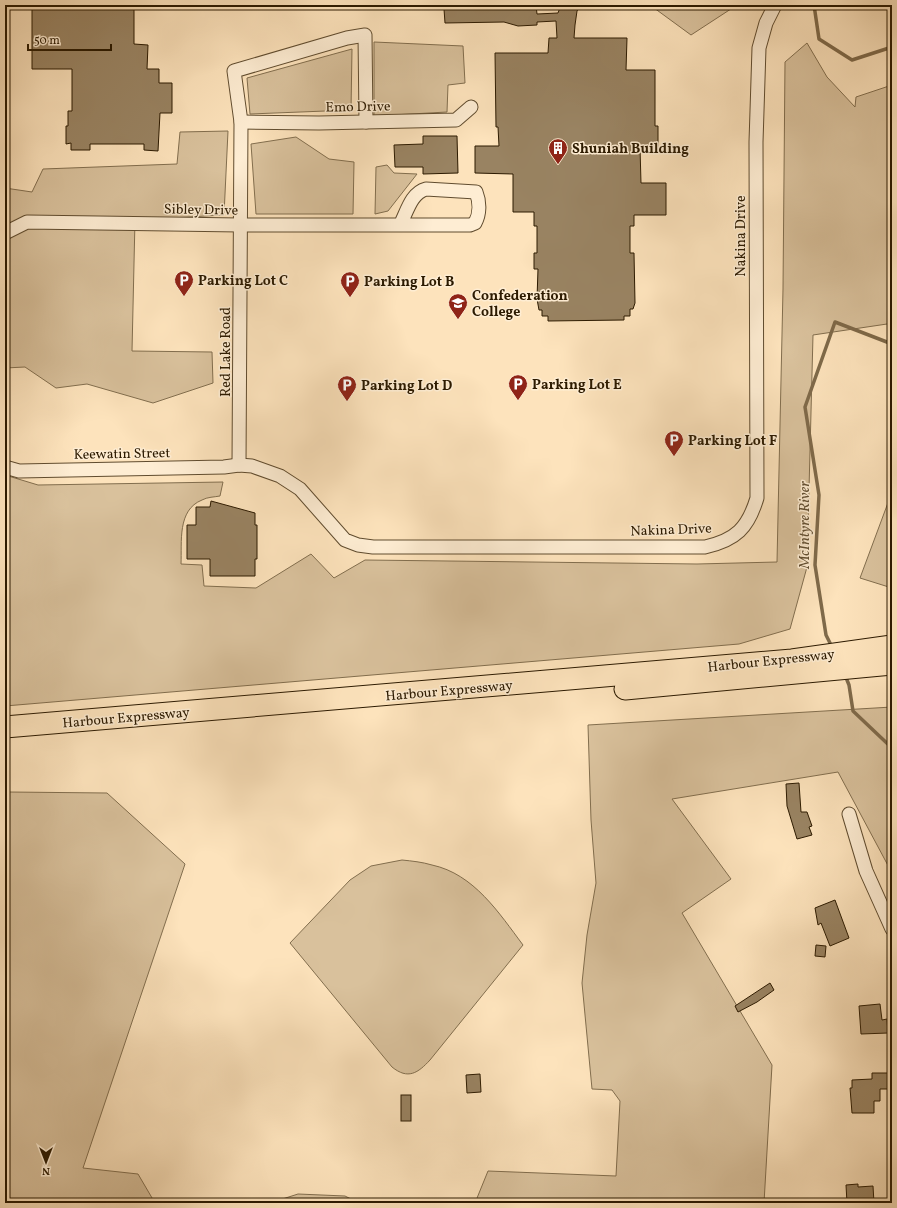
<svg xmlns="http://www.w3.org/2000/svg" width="897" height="1208" font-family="Vollkorn,serif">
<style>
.green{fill:#d9c19c;stroke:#826e4e}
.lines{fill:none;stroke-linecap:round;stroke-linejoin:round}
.stream{stroke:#7f6a4a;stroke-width:3.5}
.building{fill:#998362;stroke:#2c1a00}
.street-casing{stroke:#604c2f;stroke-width:15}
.primary-casing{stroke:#2c1a00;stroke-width:23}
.street{stroke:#feedd3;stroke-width:13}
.primary{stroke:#fde3bc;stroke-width:21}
.labels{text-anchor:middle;stroke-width:3;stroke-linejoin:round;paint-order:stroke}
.street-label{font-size:14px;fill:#2c1a00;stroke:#feedd3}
.poi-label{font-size:14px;font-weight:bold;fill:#2c1a00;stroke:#feedd3;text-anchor:start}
.water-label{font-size:15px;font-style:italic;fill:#634f32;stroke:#feedd3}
</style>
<rect width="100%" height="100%" fill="#fde3bc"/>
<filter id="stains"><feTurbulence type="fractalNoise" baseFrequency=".005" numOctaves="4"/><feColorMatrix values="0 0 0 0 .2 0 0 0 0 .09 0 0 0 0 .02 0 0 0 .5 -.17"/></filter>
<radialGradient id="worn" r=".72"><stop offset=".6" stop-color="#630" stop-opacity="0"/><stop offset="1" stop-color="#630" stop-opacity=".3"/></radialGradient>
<!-- green -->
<g class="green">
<path d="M 650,5 L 737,5 L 691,35 Z"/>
<path d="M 374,42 L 463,46 L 465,83 L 448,85 L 447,112 L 374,116 Z"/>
<path d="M 807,43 L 827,77 L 855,107 L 856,97 L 892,85 L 892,327 L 887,324 L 813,335 L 807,567 L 790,629 L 739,644 L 5,706 L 5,475 L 38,485 L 223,482 L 220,496 C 215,497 207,497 202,500 C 177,510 182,542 181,564 L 202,565 L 204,586 L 256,588 L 311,554 L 334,578 L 365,560 L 697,564 L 777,562 L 783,289 L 785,62 Z"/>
<path d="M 352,49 L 351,110 L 250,114 L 247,78 Z"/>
<path d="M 228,131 L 224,215 L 135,220 L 132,351 L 212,352 L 213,383 L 153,403 L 87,384 L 56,388 L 25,367 L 5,368 L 5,188 L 32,192 L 43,169 L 177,164 L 180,132 Z"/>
<path d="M 296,137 L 329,159 L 354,162 L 353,214 L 256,214 L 251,144 Z"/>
<path d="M 387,165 L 394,173 L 417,174 L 388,211 L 375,214 L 376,167 Z"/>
<path d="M 892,492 L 892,588 L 860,578 Z"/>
<path d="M 892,707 L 892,873 L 838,772 L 672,799 L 731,879 L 682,913 L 772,1065 L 764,1203 L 475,1203 L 488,1171 L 616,1176 L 620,1101 L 612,1090 L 592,1089 L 582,983 L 587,935 L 596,883 L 591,820 L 588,725 Z"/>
<path d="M 9,792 L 107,793 L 185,864 L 83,1168 L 138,1174 L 155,1203 L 5,1203 L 5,1136 L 9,1135 Z"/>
<path d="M 402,860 C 412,861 422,862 432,865 C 474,874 499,913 523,945 L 430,1060 C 418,1073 408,1080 392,1067 L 290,943 L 350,880 L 371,866 Z"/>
<path d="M 298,1194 L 345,1196 L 359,1203 L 270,1203 Z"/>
</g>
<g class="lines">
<!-- stream -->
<g class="stream">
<path d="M 814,5 L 819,39 L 852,60 L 892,47"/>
<path d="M 832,647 L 826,635 L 815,565 L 819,495 L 805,407 L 835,322 L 892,344"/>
<path d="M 845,675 L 849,685 L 853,711 L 892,748"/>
</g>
</g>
<!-- building -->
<g class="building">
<path d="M 58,5 L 69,5 L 69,7 L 94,7 L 94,5 L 104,5 L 104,7 L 134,8 L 134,44 L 148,45 L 147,69 L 159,69 L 159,83 L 172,83 L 172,113 L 160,113 L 158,151 L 144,150 L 144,144 L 90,144 L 90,150 L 71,150 L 71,143 L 66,144 L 66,126 L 68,126 L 68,111 L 72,111 L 72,69 L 32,69 L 32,7 L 58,7 Z"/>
<path d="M 450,5 L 536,5 L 537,14 L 558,13 L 561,5 L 581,5 L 577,11 L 575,25 L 574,38 L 627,38 L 626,70 L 655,70 L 655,126 L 658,126 L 658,148 L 640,148 L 641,183 L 666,183 L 666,215 L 634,215 L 634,226 L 630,226 L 630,253 L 634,253 L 635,303 L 633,309 L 630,309 L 630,316 L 624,316 L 624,320 L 548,321 L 548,316 L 542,316 L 542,310 L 539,310 L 537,299 L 538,269 L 534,269 L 534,253 L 537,253 L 537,226 L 534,226 L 534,212 L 513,212 L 513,174 L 475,173 L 475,146 L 499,146 L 498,127 L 496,127 L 495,53 L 548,53 L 549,38 L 557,38 L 556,21 L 537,22 L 537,25 L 518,26 L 504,22 L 445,23 L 444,9 L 450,8 Z"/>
<path d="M 423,136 L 457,136 L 458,173 L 423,174 L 423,167 L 395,167 L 394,145 L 423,144 Z"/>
<path d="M 211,501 L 255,513 L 255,525 L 257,525 L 257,559 L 255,559 L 255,576 L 210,576 L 210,559 L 187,559 L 187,525 L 196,525 L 196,507 L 210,507 Z"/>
<path d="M 799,783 L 801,812 L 807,812 L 812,826 L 809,827 L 812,835 L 797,839 L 787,806 L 786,784 Z"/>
<path d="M 835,900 L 849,938 L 830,946 L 821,923 L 818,925 L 815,908 Z"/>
<path d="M 816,945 L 826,946 L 825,957 L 815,956 Z"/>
<path d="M 770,983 L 774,990 L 757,1002 L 738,1012 L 735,1006 Z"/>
<path d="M 880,1004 L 882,1020 L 887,1019 L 888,1033 L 861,1034 L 859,1006 Z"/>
<path d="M 872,1073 L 889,1073 L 889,1089 L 880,1089 L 880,1101 L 874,1101 L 874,1113 L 852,1113 L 850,1088 L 852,1088 L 852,1080 L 872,1079 Z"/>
<path d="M 480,1074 L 481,1092 L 467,1093 L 466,1075 Z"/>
<rect x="401" y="1095" width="10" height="26"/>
<path d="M 858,1184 L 858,1187 L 873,1186 L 874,1203 L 847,1203 L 846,1185 Z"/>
</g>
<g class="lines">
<defs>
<g id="street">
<path d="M 241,122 L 319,123 L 456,120 L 471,107"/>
<path d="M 5,233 L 27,222 L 240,225 L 470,225 L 475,223 C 480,214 480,202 476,192 L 426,189 C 411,193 407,212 400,225"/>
<path d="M 239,465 L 241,122 L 234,71 L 347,38 L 365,35 L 366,122"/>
<path d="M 5,467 L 19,471 L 224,467 L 239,465 L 252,466 L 280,476 L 300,489 L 345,540 L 358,545 L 373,547 L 705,547 C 736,540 748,528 757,498 L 756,142 L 759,48 L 766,23 L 775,5"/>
<path d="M 849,814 L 866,871 L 892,929"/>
</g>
<g id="primary">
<path d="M 625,689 L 892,664"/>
<path d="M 5,727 L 792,660 L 892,646"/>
</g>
</defs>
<!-- street casing -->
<use href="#street" class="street-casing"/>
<!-- primary casing -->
<use href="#primary" class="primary-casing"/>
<!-- street -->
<use href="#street" class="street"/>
<!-- primary -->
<use href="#primary" class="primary"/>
</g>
<!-- icons -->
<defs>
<symbol id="building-pin" viewBox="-11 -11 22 30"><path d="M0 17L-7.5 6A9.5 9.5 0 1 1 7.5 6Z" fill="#8f2418" stroke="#feedd3"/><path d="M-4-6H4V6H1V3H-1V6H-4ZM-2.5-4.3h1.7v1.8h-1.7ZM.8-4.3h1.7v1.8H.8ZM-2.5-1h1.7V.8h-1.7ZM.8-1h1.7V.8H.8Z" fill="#fff"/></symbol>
<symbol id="parking-pin" viewBox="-11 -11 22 30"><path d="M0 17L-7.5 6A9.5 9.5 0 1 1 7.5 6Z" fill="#8f2418" stroke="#feedd3"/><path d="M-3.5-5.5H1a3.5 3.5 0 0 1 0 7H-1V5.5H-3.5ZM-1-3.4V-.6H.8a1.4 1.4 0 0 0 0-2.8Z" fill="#fff"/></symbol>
<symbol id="university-pin" viewBox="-11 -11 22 30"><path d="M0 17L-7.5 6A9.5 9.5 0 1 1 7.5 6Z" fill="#8f2418" stroke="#feedd3"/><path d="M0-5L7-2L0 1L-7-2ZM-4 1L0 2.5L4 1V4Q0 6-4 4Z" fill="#fff"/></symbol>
</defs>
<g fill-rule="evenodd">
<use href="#building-pin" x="547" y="137" width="22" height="30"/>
<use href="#parking-pin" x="173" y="269" width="22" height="30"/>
<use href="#parking-pin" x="339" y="270" width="22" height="30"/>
<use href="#university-pin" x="447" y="292" width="22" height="30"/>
<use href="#parking-pin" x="507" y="373" width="22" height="30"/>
<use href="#parking-pin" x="336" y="374" width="22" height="30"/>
<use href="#parking-pin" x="663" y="429" width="22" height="30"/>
</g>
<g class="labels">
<!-- street labels -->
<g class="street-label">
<text transform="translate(358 106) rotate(-1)" y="5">Emo Drive</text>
<text transform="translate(201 209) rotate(1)" y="5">Sibley Drive</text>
<text transform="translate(740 236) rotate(-90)" y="5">Nakina Drive</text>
<text transform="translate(225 352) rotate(-90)" y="5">Red Lake Road</text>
<text transform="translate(122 453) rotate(-1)" y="5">Keewatin Street</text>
<text transform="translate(671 529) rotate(-2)" y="5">Nakina Drive</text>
<text transform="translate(771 660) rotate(-6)" y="5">Harbour Expressway</text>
<text transform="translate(449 690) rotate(-5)" y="5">Harbour Expressway</text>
<text transform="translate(126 717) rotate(-5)" y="5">Harbour Expressway</text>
</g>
<!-- poi labels -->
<g class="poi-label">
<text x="572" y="153">Shuniah Building</text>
<text x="198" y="285">Parking Lot C</text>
<text x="364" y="286">Parking Lot B</text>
<text x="472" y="300">Confederation<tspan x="472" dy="16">College</tspan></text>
<text x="532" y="389">Parking Lot E</text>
<text x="361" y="390">Parking Lot D</text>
<text x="688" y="445">Parking Lot F</text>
</g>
<!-- water labels -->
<g class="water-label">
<text transform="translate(804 525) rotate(-90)" y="5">McIntyre River</text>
</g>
</g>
<!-- margin -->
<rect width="897" height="1208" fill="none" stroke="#fde3bc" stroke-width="20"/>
<rect x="6" y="6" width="885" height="1196" fill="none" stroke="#2c1a00" stroke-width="2"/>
<rect x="10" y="10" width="877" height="1188" fill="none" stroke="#2c1a00"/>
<!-- north arrow -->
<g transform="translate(46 1162) rotate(180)" stroke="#feedd3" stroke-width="3" paint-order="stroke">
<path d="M0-3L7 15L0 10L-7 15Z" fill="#2c1a00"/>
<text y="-6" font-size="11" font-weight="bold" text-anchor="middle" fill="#2c1a00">N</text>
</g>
<!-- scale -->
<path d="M28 44v6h83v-6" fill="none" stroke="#2c1a00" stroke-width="2"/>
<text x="34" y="44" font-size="12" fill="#2c1a00" stroke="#feedd3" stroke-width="3" paint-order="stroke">50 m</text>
<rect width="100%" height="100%" filter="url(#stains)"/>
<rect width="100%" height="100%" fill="url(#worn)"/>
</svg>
